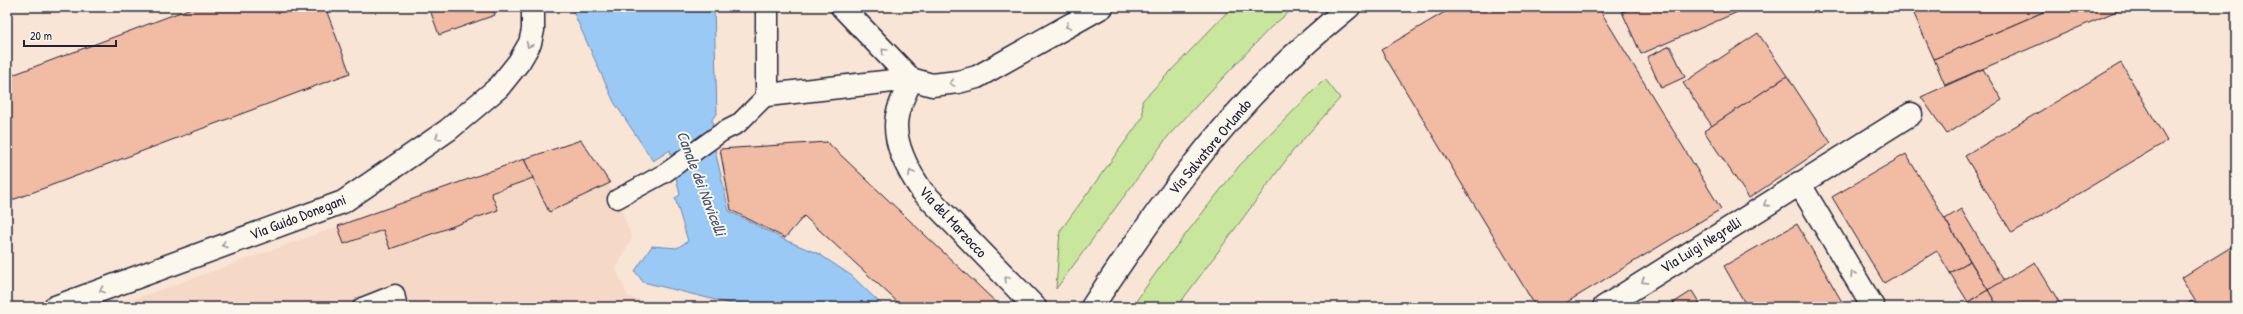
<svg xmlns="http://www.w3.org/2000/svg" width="2243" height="314" font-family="'Patrick Hand',sans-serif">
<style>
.built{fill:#f6d8c7}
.green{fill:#c9e69d;stroke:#76846c}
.water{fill:#9bc9f6;stroke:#6b86ab}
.building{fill:#f1bba4;stroke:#22223b}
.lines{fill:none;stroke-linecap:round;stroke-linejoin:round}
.service-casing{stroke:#22223b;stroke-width:21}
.minor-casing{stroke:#22223b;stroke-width:25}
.secondary-casing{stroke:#22223b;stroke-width:25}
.service{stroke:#fbf7ec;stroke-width:18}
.minor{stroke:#fbf7ec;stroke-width:22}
.secondary{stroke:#fbf7ec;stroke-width:22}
.oneway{stroke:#99979c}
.labels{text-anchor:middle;stroke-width:4;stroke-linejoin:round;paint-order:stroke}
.street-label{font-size:15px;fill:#22223b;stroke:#fbf7ec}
.water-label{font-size:16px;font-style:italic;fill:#465473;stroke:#fbf7ec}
</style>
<rect width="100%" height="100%" fill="#f8e5d6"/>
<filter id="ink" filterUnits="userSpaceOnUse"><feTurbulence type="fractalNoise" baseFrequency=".025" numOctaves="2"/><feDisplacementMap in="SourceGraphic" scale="8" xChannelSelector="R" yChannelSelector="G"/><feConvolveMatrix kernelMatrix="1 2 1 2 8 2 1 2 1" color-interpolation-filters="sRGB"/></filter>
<g filter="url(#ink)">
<!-- built -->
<path class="built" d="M 581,140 L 617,199 L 632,238 L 616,269 L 628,297 L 673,307 L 112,307 Z"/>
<!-- green -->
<g class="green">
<path d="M 1232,7 L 1295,7 L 1270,28 L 1169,135 L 1056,289 L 1060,231 L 1143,117 L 1142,101 Z"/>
<path d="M 1325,79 L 1340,98 L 1292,152 L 1177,307 L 1132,307 L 1160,267 L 1240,165 Z"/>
</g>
<!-- water -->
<path class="water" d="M 571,7 L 714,7 L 717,114 L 712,119 L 715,150 L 729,211 L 785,240 L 819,254 L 852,276 L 884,307 L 736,307 L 732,304 L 643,282 L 635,271 L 652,246 L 677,248 L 688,241 L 675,198 L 680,195 L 670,150 L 653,161 L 614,102 Z"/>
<!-- building -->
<g class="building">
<path d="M 194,7 L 325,7 L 350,73 L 7,202 L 7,77 Z"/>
<path d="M 429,7 L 493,7 L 495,15 L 439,35 Z"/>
<path d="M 1453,7 L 1598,7 L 1721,209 L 1559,307 L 1536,307 L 1381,50 Z"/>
<path d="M 1620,7 L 1635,7 L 1622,12 Z"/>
<path d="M 1635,7 L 1749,7 L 1641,54 L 1622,12 Z"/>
<path d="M 1911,7 L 2055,7 L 1934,59 Z"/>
<path d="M 2055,7 L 2126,7 L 1945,85 L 1934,59 Z"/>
<path d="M 1758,33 L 1787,76 L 1712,126 L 1683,83 Z"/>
<path d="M 1670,46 L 1685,77 L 1661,88 L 1647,57 Z"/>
<path d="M 2121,63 L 2167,141 L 2012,233 L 1965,156 Z"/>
<path d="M 1983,69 L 2002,100 L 1947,134 L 1921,97 Z"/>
<path d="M 1787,76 L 1831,143 L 1749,198 L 1704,131 Z"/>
<path d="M 581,140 L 610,183 L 549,212 L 524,159 Z"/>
<path d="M 827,142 L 1001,307 L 903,307 L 804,216 L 785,238 L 731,210 L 720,149 Z"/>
<path d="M 1906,154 L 1970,261 L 1950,273 L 1937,251 L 1884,283 L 1832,197 Z"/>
<path d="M 524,159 L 533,178 L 491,193 L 498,210 L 390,249 L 383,230 L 344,244 L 338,226 Z"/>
<path d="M 1961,209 L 2004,281 L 1988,290 L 1945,219 Z"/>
<path d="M 1797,224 L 1845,307 L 1747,307 L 1724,266 Z"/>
<path d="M 2236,244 L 2236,302 L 2229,307 L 2199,307 L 2181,278 Z"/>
<path d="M 1970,261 L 1988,290 L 1968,302 L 1950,273 Z"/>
<path d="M 2035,262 L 2062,307 L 1998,307 L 1988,290 Z"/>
<path d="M 1988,290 L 1998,307 L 1960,307 L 1968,302 Z"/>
<path d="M 1692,291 L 1702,307 L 1667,307 Z"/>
<path d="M 2192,301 L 2195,307 L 2182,307 Z"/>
</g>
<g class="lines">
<defs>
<g id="service">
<path d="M 617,199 L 665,173 L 722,132 L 738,124 L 767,95"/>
<path d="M 362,307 L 395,294 L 398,307"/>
</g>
<g id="minor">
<path d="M 767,7 L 767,95 L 911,79"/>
<path d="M 842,7 L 911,79 L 932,85 L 958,82 L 977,77 L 1102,7"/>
<path d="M 911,79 C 907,91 899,104 897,116 C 892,141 908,171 922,191 L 1035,307"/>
<path d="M 1799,183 L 1873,307"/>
<path d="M 55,307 L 343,202 L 448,130 L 499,87 L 519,62 L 530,43 L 533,30 L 533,7"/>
<path d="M 1604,307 L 1911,114"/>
</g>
<path id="secondary" d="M 1092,307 C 1140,234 1191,161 1251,97 C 1281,65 1315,35 1349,7"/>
</defs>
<!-- service casing -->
<use href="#service" class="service-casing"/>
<!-- minor casing -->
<use href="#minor" class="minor-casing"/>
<!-- secondary casing -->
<use href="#secondary" class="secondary-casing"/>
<!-- service -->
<use href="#service" class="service"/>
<!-- minor -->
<use href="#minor" class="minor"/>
<!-- secondary -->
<use href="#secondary" class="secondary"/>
</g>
<!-- one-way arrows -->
<defs><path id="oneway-chevron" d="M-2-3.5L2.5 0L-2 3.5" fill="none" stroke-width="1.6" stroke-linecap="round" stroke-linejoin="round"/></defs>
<g class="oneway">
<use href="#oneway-chevron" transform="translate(1068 26) rotate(151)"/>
<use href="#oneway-chevron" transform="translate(529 45) rotate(114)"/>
<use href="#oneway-chevron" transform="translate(884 51) rotate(-134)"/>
<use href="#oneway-chevron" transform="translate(952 83) rotate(171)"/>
<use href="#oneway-chevron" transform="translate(438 137) rotate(145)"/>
<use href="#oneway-chevron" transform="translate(911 173) rotate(-118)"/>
<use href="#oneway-chevron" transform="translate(1766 204) rotate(148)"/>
<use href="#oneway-chevron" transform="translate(224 245) rotate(160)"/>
<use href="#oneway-chevron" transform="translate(1853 274) rotate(-121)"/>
<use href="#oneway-chevron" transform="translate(1007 279) rotate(-134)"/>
<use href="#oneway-chevron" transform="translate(1644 281) rotate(148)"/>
<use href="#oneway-chevron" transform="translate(102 290) rotate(160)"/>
</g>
</g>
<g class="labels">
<!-- street labels -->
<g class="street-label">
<text transform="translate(1210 147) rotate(-50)" y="5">Via Salvatore Orlando</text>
<text transform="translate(298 217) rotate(-21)" y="5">Via Guido Donegani</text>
<text transform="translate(953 222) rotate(47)" y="5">Via del Marzocco</text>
<text transform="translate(1701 245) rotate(-32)" y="5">Via Luigi Negrelli</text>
</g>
<!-- water labels -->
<g class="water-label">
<text transform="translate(702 183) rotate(69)" y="6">Canale dei Navicelli</text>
</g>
</g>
<!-- margin -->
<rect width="2243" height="314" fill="none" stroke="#fbf7ec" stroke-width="24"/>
<rect x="12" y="12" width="2219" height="290" fill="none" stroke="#22223b" stroke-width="1.5" filter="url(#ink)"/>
<!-- scale -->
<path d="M24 40v6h92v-6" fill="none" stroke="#22223b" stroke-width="2"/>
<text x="30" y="40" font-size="12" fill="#22223b" stroke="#fbf7ec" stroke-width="3" paint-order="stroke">20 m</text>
</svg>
